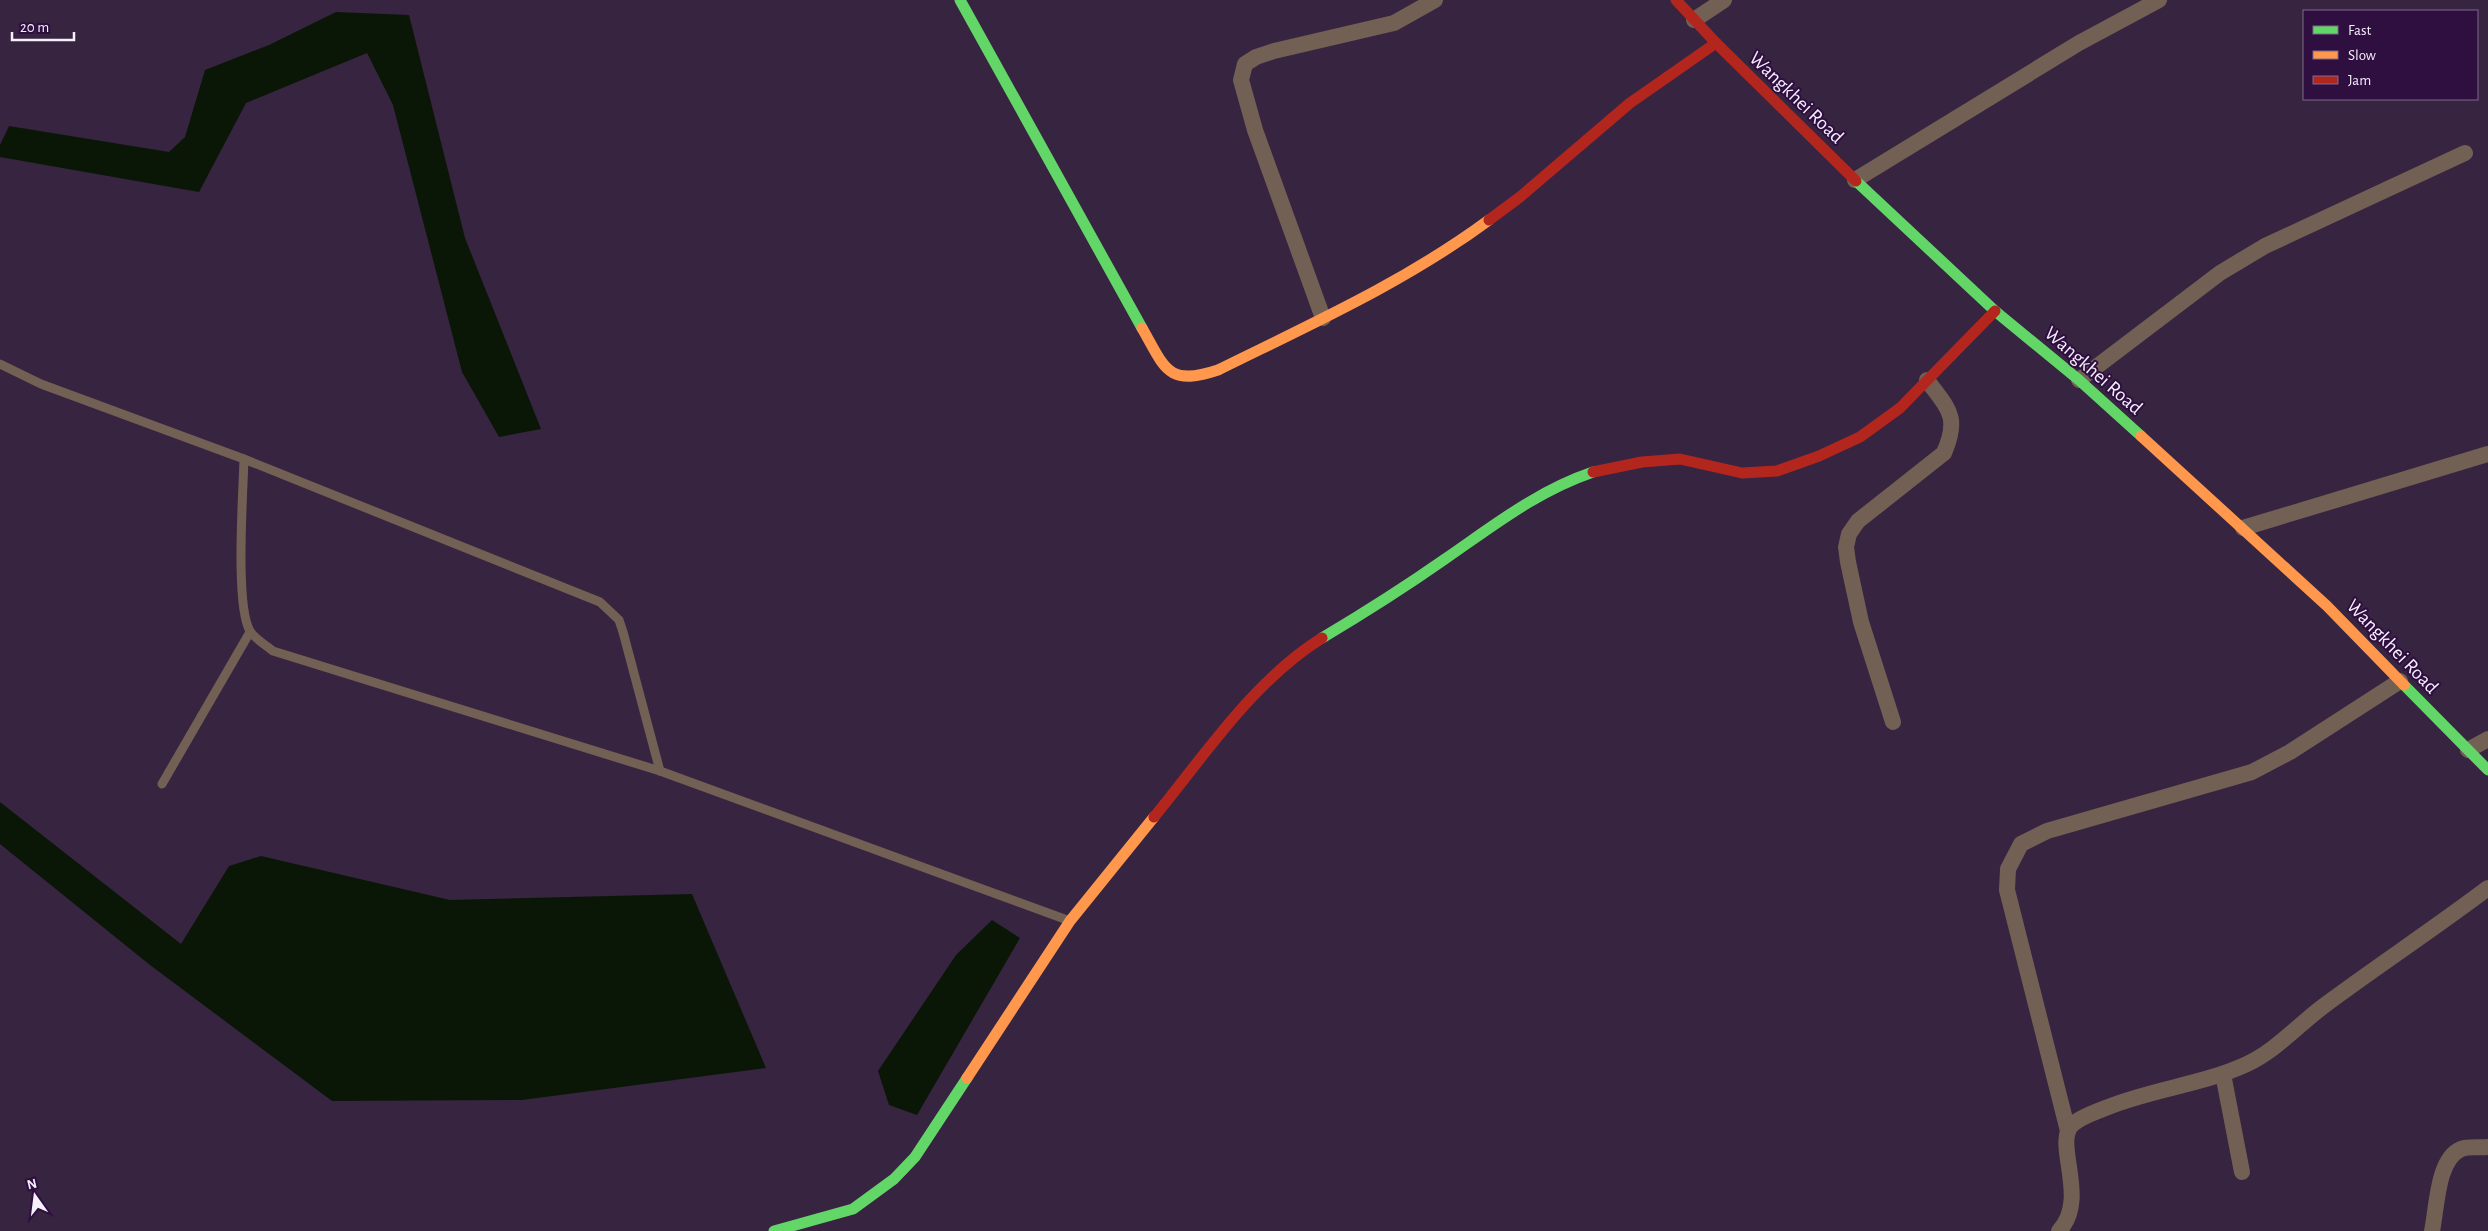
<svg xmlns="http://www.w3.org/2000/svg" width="2488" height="1231" font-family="'Alegreya Sans',sans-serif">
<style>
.water{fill:#0b1706}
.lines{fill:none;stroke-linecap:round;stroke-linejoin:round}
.lane{stroke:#716053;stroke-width:9}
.street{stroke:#716053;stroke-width:16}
.fast{stroke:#63d668;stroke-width:11}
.slow{stroke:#ff974d;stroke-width:11}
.jam{stroke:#b3261e;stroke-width:11}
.labels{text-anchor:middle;stroke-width:4;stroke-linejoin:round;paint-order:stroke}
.street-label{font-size:20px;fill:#f6effc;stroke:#2f0e40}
</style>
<rect width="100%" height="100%" fill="#362440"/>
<!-- water -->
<g class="water">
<path d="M 336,12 L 409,15 L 465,238 L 541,429 L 499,437 L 462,372 L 393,105 L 367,53 L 246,103 L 199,192 L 0,157 L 0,145 L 9,126 L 169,152 L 185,137 L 205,70 L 269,45 Z"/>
<path d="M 0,802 L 181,944 L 229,866 L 261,856 L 450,900 L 692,894 L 766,1068 L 522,1100 L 332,1101 L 150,965 L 0,844 Z"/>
<path d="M 992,920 L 1020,938 L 917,1115 L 889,1105 L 878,1071 L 956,955 Z"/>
</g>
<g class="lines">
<!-- lane -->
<g class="lane">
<path d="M 0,364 L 41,384 L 244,459 L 600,602 L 619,620 L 623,632 L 660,771"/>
<path d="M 244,459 C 243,494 235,606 250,631 C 255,639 266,645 273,651 L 660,771 L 1070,921"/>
<path d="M 162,784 L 250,632"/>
</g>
<!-- street -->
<g class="street">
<path d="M 1694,20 L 1724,0"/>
<path d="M 1855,180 L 2079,43 L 2159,0"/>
<path d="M 1323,318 L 1255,130 L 1241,80 L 1245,64 L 1256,57 L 1274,51 L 1394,23 L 1435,0"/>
<path d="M 2079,380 L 2220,273 L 2265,246 L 2465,153"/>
<path d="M 2243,528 L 2488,454"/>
<path d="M 1893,722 L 1861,622 L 1848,562 L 1846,547 L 1849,534 L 1858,521 L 1944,453 C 1960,416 1948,409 1927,380"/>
<path d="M 2468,750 L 2488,739"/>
<path d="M 2223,1074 L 2242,1172"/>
<path d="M 2068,1131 L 2007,890 L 2008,869 L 2021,844 L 2047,831 L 2252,772 L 2290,752 L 2400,681"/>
<path d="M 2059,1231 C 2090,1198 2052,1142 2073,1124 C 2081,1117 2093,1113 2103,1109 C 2150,1089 2202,1085 2247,1064 C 2277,1050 2299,1024 2325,1005 C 2379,965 2435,928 2488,888"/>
<path d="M 2432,1231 C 2437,1208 2437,1159 2461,1149 C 2468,1146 2480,1148 2488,1147"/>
</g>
<!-- fast -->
<g class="fast">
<path d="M 960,0 L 1142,328"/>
<path d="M 1856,181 L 1995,311 L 2079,380 L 2141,436"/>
<path d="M 1322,638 C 1364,613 1405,587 1445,559 C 1493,526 1537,491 1593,472"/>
<path d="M 2404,685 L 2488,770"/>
<path d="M 774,1231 L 853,1209 L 894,1179 L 915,1157 L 967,1078"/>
</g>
<!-- slow -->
<g class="slow">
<path d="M 1142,328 C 1165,368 1167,387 1218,370 C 1311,324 1405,282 1489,220"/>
<path d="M 2141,436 L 2327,606 L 2404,685"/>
<path d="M 967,1078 L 1070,921 L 1154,817"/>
</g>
<!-- jam -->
<g class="jam">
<path d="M 1676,0 L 1716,43 L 1856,181"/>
<path d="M 1489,220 L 1520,197 L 1630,103 L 1716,43"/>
<path d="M 1593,472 L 1642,462 L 1680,459 L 1742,473 L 1777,471 L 1819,456 L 1860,437 L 1900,408 L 1995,311"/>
<path d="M 1154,817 C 1205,755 1253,681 1322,638"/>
</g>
</g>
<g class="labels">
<!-- street labels -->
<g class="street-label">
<text transform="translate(1797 97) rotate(44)" y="7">Wangkhei Road</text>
<text transform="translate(2094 370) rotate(41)" y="7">Wangkhei Road</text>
<text transform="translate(2393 646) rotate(46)" y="7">Wangkhei Road</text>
</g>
</g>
<!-- legend -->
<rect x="2303" y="10" width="175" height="90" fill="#2f0e40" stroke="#7f688b"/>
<rect x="2313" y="26" width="25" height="8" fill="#63d668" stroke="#7f688b"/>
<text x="2348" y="35" font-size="15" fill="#f6effc">Fast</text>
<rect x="2313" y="51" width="25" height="8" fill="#ff974d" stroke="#7f688b"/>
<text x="2348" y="60" font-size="15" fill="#f6effc">Slow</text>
<rect x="2313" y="76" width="25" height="8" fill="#b3261e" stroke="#7f688b"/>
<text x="2348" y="85" font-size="15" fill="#f6effc">Jam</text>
<!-- north arrow -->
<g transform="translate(35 1196) rotate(346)" stroke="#2f0e40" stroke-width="4" paint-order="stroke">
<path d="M0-4L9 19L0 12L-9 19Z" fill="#f6effc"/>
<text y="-8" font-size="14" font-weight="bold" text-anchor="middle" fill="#f6effc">N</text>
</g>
<!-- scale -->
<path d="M12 32v8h62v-8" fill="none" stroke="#f6effc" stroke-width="2.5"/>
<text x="20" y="32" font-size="15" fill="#f6effc" stroke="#2f0e40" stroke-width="4" paint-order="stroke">20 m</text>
</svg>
